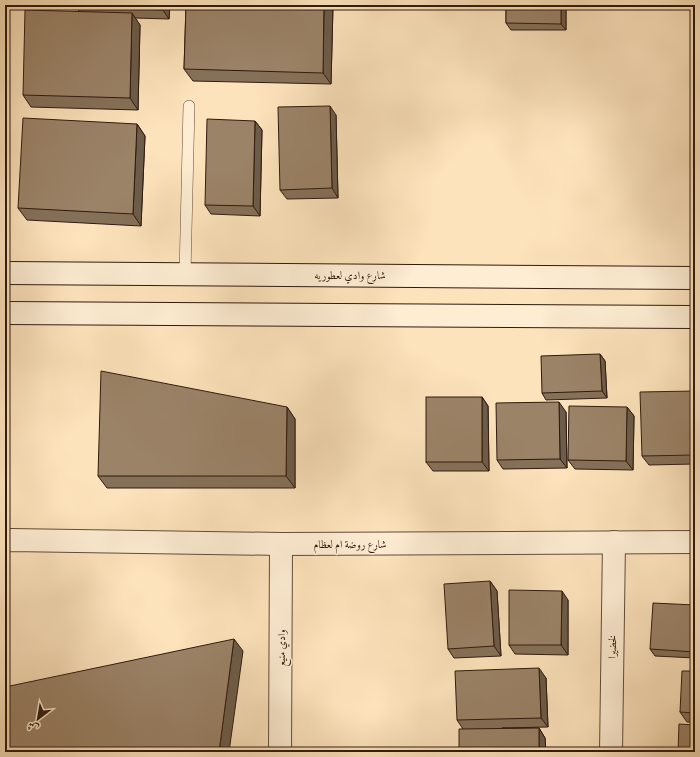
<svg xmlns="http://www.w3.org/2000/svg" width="700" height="757" font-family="Vollkorn,Amiri,serif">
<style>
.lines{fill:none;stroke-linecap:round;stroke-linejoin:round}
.lane-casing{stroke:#634c3a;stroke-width:12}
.street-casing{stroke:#634c3a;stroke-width:24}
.secondary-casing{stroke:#301a0e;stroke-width:24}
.lane{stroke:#feedd3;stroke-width:11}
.street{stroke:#feedd3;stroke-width:22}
.secondary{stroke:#feedd3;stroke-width:22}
.wall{fill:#857159;stroke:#301a0e}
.shaded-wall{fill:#6c5c49;stroke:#301a0e}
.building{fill:#9b8368;stroke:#301a0e}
.labels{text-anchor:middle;stroke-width:3;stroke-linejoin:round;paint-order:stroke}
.street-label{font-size:11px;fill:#301a0e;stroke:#feedd3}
</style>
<rect width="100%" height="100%" fill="#fde3bc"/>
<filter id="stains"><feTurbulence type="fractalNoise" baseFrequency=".005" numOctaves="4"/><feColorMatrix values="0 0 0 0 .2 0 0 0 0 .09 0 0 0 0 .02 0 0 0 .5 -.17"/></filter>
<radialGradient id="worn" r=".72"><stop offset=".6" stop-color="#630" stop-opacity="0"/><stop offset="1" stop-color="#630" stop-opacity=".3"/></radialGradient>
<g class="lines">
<defs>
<path id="lane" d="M 185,274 L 189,106"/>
<g id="street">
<path d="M 5,541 L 11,540 L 281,544 L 695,542"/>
<path d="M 280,752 L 281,544"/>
<path d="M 611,752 L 614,542"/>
</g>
<g id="secondary">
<path d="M 5,273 L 695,278"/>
<path d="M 5,313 L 695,317"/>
</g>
</defs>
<!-- lane casing -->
<use href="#lane" class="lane-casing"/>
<!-- street casing -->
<use href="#street" class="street-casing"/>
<!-- secondary casing -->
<use href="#secondary" class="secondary-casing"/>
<!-- lane -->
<use href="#lane" class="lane"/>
<!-- street -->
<use href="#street" class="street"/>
<!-- secondary -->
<use href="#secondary" class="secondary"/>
</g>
<!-- wall -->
<g class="wall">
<path d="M 170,5 L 169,19 L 135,18 L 140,25 L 138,110 L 31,107 L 23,95 L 79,11 L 75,7 Z"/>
<path d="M 186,5 L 333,5 L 331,84 L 193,81 L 184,69 Z"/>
<path d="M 506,5 L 566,5 L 566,30 L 511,30 L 506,23 Z"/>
<path d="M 336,115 L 338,198 L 287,199 L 280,190 Z"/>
<path d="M 255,121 L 262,130 L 260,216 L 211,214 L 205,205 Z"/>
<path d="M 137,124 L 145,136 L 141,226 L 27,220 L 18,208 Z"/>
<path d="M 600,354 L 605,361 L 607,398 L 546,400 L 542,393 Z"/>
<path d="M 695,391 L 695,464 L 649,465 L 642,456 Z"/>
<path d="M 482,397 L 488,406 L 489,471 L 433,471 L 426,462 Z"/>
<path d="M 287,407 L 295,419 L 295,488 L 107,488 L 98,476 Z"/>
<path d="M 627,407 L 634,416 L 633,470 L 575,469 L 568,460 Z"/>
<path d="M 566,412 L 567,468 L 503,469 L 497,460 Z"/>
<path d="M 490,581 L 497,591 L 501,656 L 454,658 L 448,649 Z"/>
<path d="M 568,600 L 568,655 L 515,654 L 509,645 Z"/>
<path d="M 695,605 L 695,658 L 655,656 L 650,649 Z"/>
<path d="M 695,671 L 695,722 L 687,722 L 680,712 Z"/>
<path d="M 546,678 L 548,727 L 502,728 L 539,728 L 545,738 L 546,752 L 459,752 L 463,729 L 457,720 Z"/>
</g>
<!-- shaded-wall -->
<g class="shaded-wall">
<path d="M 163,5 L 170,5 L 169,19 L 163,10 Z"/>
<path d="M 324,5 L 333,5 L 331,84 L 323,73 Z"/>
<path d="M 561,5 L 566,5 L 566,30 L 561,24 Z"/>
<path d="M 132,13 L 140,25 L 138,110 L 130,98 Z"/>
<path d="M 330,106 L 336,115 L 338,198 L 332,188 Z"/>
<path d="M 255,121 L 262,130 L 260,216 L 253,206 Z"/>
<path d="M 137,124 L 145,136 L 141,226 L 133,214 Z"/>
<path d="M 600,354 L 605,361 L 607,398 L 602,391 Z"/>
<path d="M 482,397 L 488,406 L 489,471 L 482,462 Z"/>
<path d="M 559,402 L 566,412 L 567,468 L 560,459 Z"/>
<path d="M 287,407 L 295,419 L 295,488 L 286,476 Z"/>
<path d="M 627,407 L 634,416 L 633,470 L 626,461 Z"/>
<path d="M 490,581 L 497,591 L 501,656 L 494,646 Z"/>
<path d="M 562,591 L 568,600 L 568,655 L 561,645 Z"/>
<path d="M 234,639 L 243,651 L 229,752 L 219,752 Z"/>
<path d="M 539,668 L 546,678 L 548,727 L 541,718 Z"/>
<path d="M 539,728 L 545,738 L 546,752 L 539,752 Z"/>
</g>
<!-- building -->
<g class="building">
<path d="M 75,5 L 163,5 L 163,10 L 75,7 Z"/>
<path d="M 186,5 L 324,5 L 323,73 L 184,69 Z"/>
<path d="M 506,5 L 561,5 L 561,24 L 506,23 Z"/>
<path d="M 25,10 L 132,13 L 130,98 L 23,95 Z"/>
<path d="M 330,106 L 332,188 L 280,190 L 278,107 Z"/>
<path d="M 23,118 L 137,124 L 133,214 L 18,208 Z"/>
<path d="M 207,119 L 255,121 L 253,206 L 205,205 Z"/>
<path d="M 600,354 L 602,391 L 542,393 L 541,356 Z"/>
<path d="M 101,371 L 287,407 L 286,476 L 98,476 Z"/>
<path d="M 695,391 L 695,455 L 642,456 L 640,392 Z"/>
<rect x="426" y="397" width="56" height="65"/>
<path d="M 559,402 L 560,459 L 497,460 L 496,403 Z"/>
<path d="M 569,406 L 627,407 L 626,461 L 568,460 Z"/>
<path d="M 490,581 L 494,646 L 448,649 L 444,584 Z"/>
<path d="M 509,590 L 562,591 L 561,645 L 509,645 Z"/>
<path d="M 653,603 L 695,605 L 695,652 L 650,649 Z"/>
<path d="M 234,639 L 219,752 L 5,752 L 5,687 Z"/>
<path d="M 539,668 L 541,718 L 457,720 L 455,671 Z"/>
<path d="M 682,671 L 695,671 L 695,713 L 680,712 Z"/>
<path d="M 679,724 L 695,725 L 695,752 L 678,752 Z"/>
<path d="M 539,728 L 539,752 L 459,752 L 459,729 Z"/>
</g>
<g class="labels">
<!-- street labels -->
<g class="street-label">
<text x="350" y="279">شارع وادي لعطوريه</text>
<text x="350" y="548">شارع روضة ام لعظام</text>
<text transform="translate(612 647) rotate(-89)" y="4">لخضيرا</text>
<text transform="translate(281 648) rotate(-90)" y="4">وادي منيع</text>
</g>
</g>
<!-- margin -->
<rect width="700" height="757" fill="none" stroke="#fde3bc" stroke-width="20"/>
<rect x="6" y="6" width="688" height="745" fill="none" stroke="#301a0e" stroke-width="2"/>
<rect x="10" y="10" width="680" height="737" fill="none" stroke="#301a0e"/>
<!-- north arrow -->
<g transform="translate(38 719) rotate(211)" stroke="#feedd3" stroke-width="3" paint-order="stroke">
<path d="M0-3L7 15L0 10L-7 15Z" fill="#301a0e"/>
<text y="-6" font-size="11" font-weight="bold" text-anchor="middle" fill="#301a0e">ش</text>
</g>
<rect width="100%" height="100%" filter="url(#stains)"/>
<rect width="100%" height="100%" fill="url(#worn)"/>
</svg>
